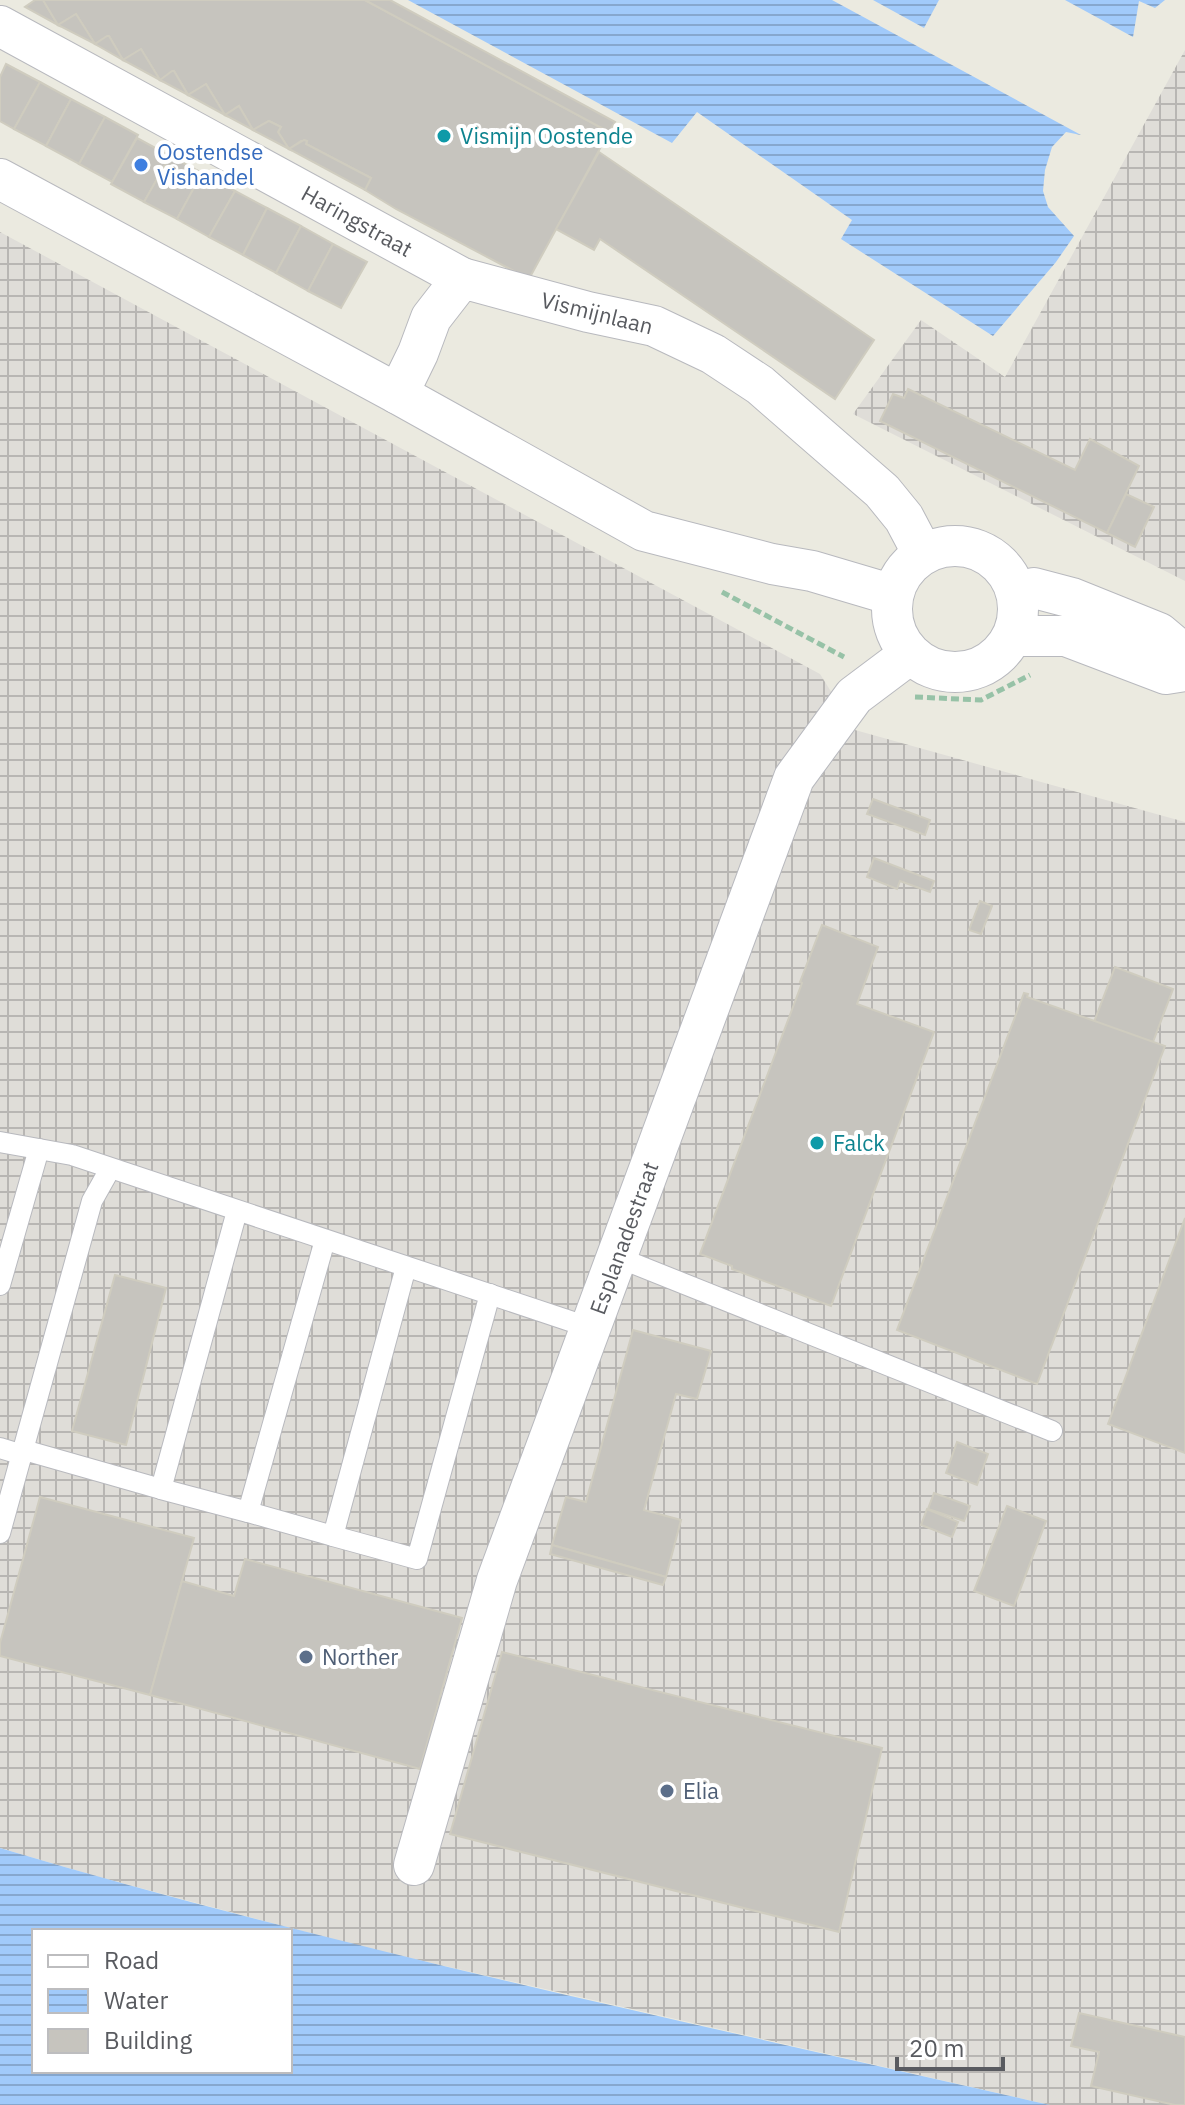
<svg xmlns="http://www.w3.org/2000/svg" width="1185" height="2105" font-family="'IBM Plex Sans',sans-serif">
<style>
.industrial{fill:url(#industrial-grid)}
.water{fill:url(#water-rules);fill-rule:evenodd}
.building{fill:#c6c4be;stroke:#cfccbf;stroke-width:2}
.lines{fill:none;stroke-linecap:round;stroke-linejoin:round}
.service-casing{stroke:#b8b9be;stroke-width:22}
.minor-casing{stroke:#b8b9be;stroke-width:42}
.path{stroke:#97c2a7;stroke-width:5;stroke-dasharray:8 4;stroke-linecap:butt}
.service{stroke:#fff;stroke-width:20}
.minor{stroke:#fff;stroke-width:40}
.culture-dot{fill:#0f9aa8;stroke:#fff;stroke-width:3}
.shop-dot{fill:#3f7fe0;stroke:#fff;stroke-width:3}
.service-dot{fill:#5c6f8a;stroke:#fff;stroke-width:3}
.labels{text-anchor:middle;stroke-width:8;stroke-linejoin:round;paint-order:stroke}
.culture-label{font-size:22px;fill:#0d838f;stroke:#fff;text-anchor:start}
.shop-label{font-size:22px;fill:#366cbe;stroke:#fff;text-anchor:start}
.street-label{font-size:22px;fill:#595b60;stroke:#fff}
.service-label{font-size:22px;fill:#4e5e75;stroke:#fff;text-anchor:start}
</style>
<defs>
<pattern id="industrial-grid" width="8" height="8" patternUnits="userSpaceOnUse" patternTransform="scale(2)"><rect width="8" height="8" fill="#dfddd8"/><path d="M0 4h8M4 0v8" fill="none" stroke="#b8b6b3"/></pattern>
<pattern id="water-rules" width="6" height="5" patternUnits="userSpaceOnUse" patternTransform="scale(2)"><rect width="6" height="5" fill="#a1cafa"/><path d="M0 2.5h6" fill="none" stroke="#86a7ce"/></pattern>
</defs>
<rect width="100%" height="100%" fill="#ebeae0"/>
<!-- industrial -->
<g class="industrial">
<path d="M 1185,50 L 1185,581 L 853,414 L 921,320 L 1005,377 Z"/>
<path d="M 0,232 L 820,674 L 855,730 L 1185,822 L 1185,2105 L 1050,2105 L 362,1947 L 99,1877 L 0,1848 Z"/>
</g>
<!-- water -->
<g class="water">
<path d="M 408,0 L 832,0 L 1081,135 L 1066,132 L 1052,147 L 1045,170 L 1043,191 L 1048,207 L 1074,236 L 1056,262 L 993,336 L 841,239 L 852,220 L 697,112 L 672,143 Z"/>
<path d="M 873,0 L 939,0 L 924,28 Z"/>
<path d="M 1065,0 L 1165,0 L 1155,8 L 1139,1 L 1133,37 Z"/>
<path d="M 0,1848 C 345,1951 699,2024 1050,2105 L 0,2105 ZM 34,1931 L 290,1931 L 290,2071 L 34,2071 Z"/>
</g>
<!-- building -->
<g class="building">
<path d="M 35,0 L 43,0 L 58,25 L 25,7 Z"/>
<path d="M 43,0 L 365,0 L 609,132 L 529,279 L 396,209 L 365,190 L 371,178 L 306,144 L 307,141 L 301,141 L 289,149 L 278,132 L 281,127 L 269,121 L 253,130 L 239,106 L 225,115 L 206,84 L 188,95 L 174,71 L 160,80 L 141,49 L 123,60 L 109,36 L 95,44 L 76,14 L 58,25 Z"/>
<path d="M 365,0 L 390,0 L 615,122 L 609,132 Z"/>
<path d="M 76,14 L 95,44 L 58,25 Z"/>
<path d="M 107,36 L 109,36 L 123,60 L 95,44 Z"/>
<path d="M 141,49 L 160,80 L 123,60 Z"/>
<path d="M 6,64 L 40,82 L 14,129 L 0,121 L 0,77 Z"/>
<path d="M 172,71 L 174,71 L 188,95 L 160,80 Z"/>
<path d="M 40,82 L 71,99 L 46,146 L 14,129 Z"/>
<path d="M 206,84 L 225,115 L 188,95 Z"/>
<path d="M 71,99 L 105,117 L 79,164 L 46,146 Z"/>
<path d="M 239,106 L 253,130 L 225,115 Z"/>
<path d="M 105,117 L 138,135 L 112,182 L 79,164 Z"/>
<path d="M 269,121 L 281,127 L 278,132 L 289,149 L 253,130 Z"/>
<path d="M 137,138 L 170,156 L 144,202 L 111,184 Z"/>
<path d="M 304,140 L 307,141 L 306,144 L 371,178 L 365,190 L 289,149 Z"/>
<path d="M 599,152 L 874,340 L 835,399 L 600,239 L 594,250 L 556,229 Z"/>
<path d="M 170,156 L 202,173 L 177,219 L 144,202 Z"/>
<path d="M 202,173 L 235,191 L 209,237 L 177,219 Z"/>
<path d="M 235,191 L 267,208 L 243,255 L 209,237 Z"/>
<path d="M 267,208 L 301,226 L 276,273 L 243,255 Z"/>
<path d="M 301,226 L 333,244 L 308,291 L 276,273 Z"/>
<path d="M 333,244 L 367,262 L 341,308 L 308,291 Z"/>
<path d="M 908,389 L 1075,470 L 1090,439 L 1139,466 L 1107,533 L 880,421 L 893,394 L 904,398 Z"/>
<path d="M 1126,494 L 1154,507 L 1135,547 L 1107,533 Z"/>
<path d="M 873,799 L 930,820 L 925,835 L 867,814 Z"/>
<path d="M 874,858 L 934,881 L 930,892 L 900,881 L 897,889 L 867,877 Z"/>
<path d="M 980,901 L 992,906 L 981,934 L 969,930 Z"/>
<path d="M 822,925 L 878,947 L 857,1004 L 934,1032 L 831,1306 L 732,1269 L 732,1266 L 700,1254 L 802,983 L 800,982 Z"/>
<path d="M 1115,967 L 1173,989 L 1153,1042 L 1094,1022 Z"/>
<path d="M 1024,993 L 1028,994 L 1027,997 L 1165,1046 L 1037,1384 L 897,1330 Z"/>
<path d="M 1185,1218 L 1185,1453 L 1108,1424 Z"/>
<path d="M 115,1275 L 166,1288 L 126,1445 L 72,1431 Z"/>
<path d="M 633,1330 L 711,1351 L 697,1399 L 676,1394 L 644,1510 L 681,1520 L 666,1577 L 552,1545 L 566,1497 L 586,1502 Z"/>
<path d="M 957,1442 L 988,1454 L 977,1485 L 946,1473 Z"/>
<path d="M 934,1493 L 970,1506 L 964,1521 L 928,1509 Z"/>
<path d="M 40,1497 L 194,1538 L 150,1695 L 0,1656 L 0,1643 Z"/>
<path d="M 1007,1506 L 1046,1521 L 1014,1606 L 974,1591 Z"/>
<path d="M 927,1509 L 958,1522 L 952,1537 L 921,1525 Z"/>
<path d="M 552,1545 L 666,1577 L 663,1585 L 550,1554 Z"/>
<path d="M 245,1559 L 462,1618 L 420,1769 L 150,1695 L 182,1581 L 234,1596 Z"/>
<path d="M 502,1652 L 882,1748 L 839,1932 L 450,1834 Z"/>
<path d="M 1079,2013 L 1185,2037 L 1185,2105 L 1175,2105 L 1091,2086 L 1099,2052 L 1071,2046 Z"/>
</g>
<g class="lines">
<defs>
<g id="service">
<path d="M 0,1142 L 72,1155 L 591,1328"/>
<path d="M 617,1257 L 1052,1431"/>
<path d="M 0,1285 L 39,1149"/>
<path d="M 0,1448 L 23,1455"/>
<path d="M 24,1450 L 161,1489 L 237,1211"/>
<path d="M 161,1489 L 248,1512 L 325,1240"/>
<path d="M 248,1512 L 333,1536 L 406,1267"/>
<path d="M 0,1533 L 92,1201 L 110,1169"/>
<path d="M 333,1536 L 417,1559 L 490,1294"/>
</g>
<g id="minor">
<path d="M 0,26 L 462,278"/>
<path d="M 0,179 L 398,394 L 644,531 L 772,564 L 812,571 L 893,595"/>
<path d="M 398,394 L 418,353 L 431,318 L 462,278 L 588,312 L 654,326 L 713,354 L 760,385 L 882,491 L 904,518 L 923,554"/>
<circle cx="955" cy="609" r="63"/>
<path d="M 1017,593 L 1034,588 L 1072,598 L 1159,633 L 1185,655"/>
<path d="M 1013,636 L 1066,636 L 1166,674 L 1185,671"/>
<path d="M 414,1865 L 497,1580 L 794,778 L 854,696 L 910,654"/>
</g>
</defs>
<!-- service casing -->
<use href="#service" class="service-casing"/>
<!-- minor casing -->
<use href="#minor" class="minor-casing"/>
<!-- path -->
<g class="path">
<path d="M 722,592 L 844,657"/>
<path d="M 915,697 L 981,700 L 1030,675"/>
</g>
<!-- service -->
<use href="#service" class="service"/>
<!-- minor -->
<use href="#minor" class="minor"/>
</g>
<!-- markers -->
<g class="culture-dot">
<circle cx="444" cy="136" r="8"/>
<circle cx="817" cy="1143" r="8"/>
</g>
<circle class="shop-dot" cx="141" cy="165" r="8"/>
<g class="service-dot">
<circle cx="306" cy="1657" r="8"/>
<circle cx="667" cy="1791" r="8"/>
</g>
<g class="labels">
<!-- culture labels -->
<g class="culture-label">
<text x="460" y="144">Vismijn Oostende</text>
<text x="833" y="1151">Falck</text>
</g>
<!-- shop labels -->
<g class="shop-label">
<text x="157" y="160">Oostendse<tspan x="157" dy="25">Vishandel</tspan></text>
</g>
<!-- street labels -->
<g class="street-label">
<text transform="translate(357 221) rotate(29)" y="8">Haringstraat</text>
<text transform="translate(597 313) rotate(14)" y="8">Vismijnlaan</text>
<text transform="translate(624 1238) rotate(-70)" y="8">Esplanadestraat</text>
</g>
<!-- service labels -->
<g class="service-label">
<text x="322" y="1665">Norther</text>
<text x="683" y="1799">Elia</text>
</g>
</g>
<!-- legend -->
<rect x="32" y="1929" width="260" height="144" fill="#ffffff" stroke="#bdbdbf" stroke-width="2"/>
<rect x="48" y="1955" width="40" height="12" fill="#ffffff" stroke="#bdbdbf" stroke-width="2"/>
<text x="104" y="1969" font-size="24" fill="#595b60">Road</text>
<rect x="48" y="1989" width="40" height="24" fill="url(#water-rules)" stroke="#bdbdbf" stroke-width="2"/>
<text x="104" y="2009" font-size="24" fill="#595b60">Water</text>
<rect x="48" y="2029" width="40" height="24" fill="#c6c4be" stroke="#bdbdbf" stroke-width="2"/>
<text x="104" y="2049" font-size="24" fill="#595b60">Building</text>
<!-- scale -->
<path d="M897 2057v12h106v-12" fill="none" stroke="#595b60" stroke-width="4"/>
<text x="909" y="2057" font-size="24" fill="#595b60" stroke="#ffffff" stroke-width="6" paint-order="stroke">20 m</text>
</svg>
